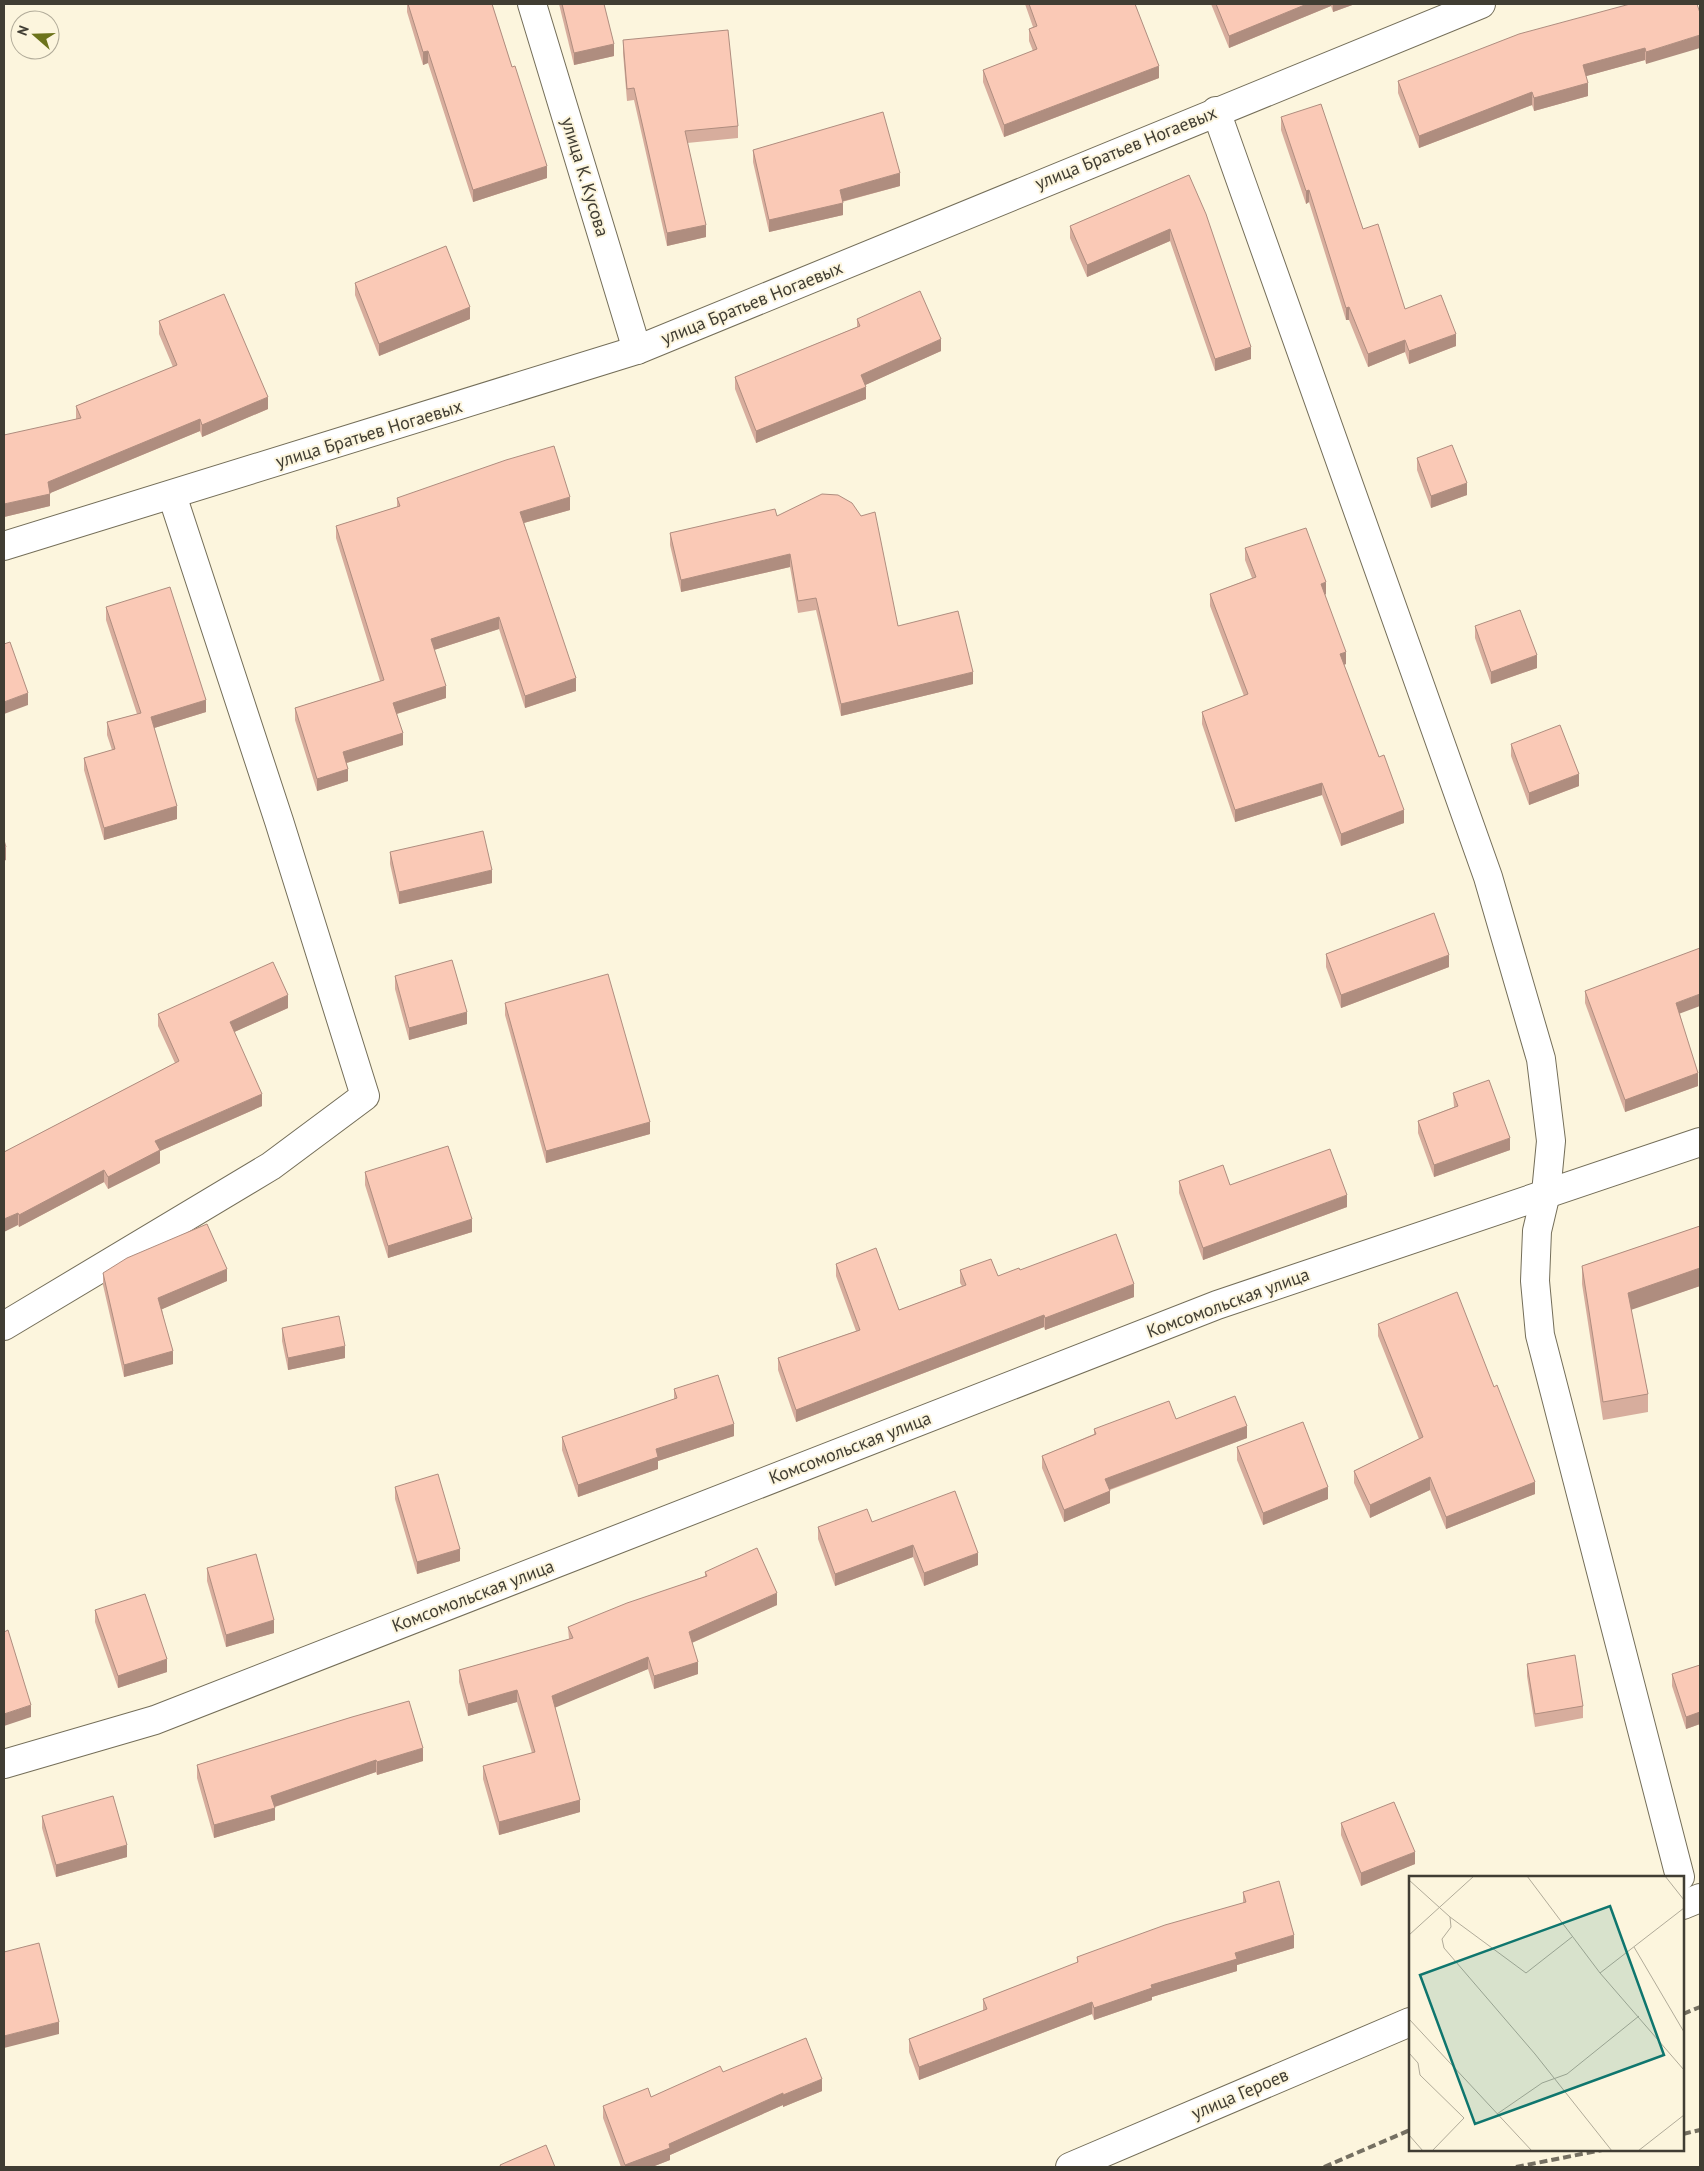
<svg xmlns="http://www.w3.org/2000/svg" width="1704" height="2171" font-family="'PT Sans',sans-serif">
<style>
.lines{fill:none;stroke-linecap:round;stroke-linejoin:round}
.street-casing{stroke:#746e59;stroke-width:30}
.street{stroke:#fff;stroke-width:28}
.rail{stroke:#757062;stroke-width:4;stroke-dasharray:8 4;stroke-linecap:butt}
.wall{fill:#d7ad9d}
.shaded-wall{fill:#af8d7f}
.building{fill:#fac9b6;stroke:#af8d7f}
.labels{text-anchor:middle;stroke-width:4;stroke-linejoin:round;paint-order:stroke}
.street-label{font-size:18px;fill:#403d33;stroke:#fcf5dd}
.inset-road{fill:none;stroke:#b1ab99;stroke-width:1}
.view{fill:#0f766e;fill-opacity:0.15;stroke:#0f766e;stroke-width:2.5}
.inset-edge{fill:none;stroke:#403d33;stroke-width:2.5}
</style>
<rect width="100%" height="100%" fill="#fcf5dd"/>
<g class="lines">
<defs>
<g id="street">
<path d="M 532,4 L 637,350"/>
<path d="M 1216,111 L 1488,877 L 1541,1059 L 1551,1141 L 1546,1193 L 1537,1231 L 1535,1281 L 1540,1335 L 1680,1877"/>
<path d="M 4,546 L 637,350 L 1481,4"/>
<path d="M 4,1326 L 271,1166 L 365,1096 L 279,821 L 172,495"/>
<path d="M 4,1764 L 155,1720 L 1217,1305 L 1700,1142"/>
<path d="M 1683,1905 L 1700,1898"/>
<path d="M 1070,2167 L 1410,2022"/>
</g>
</defs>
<!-- street casing -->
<use href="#street" class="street-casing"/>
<!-- street -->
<use href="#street" class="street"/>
<!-- rail -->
<g class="rail">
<path d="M 1683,2014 L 1700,2007"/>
<path d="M 1683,2134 L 1700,2130"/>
<path d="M 1324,2167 L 1410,2130"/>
<path d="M 1516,2167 L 1602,2150"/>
</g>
</g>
<!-- wall -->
<g class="wall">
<path d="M 407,4 L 492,4 L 512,67 L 547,178 L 473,202 L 428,63 L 423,65 L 407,12 Z"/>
<path d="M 559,4 L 604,4 L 614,56 L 574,65 Z"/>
<path d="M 1025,4 L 1135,4 L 1159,78 L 1004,137 L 983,82 L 983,70 L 1033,51 L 1029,41 L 1029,29 L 1033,27 Z"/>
<path d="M 1211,4 L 1355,4 L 1333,12 L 1331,6 L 1229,48 Z"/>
<path d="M 1697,4 L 1646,64 L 1645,60 L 1586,76 L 1588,96 L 1534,111 L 1532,105 L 1419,148 L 1398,93 L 1398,81 Z"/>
<path d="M 623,40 L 738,126 L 738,138 L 687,143 L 706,237 L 667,246 L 634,100 L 627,101 L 623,53 Z"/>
<path d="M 1281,117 L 1363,229 L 1405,309 L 1456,346 L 1409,364 L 1405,352 L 1368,367 L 1349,320 L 1346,320 L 1309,202 L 1306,204 L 1281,130 Z"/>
<path d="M 753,150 L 900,186 L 842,202 L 843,215 L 769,232 L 753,162 Z"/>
<path d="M 1189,175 L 1251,359 L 1215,371 L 1170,241 L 1087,277 L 1070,238 L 1070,226 Z"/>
<path d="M 355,283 L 470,319 L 379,356 L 355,295 Z"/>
<path d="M 857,319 L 941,351 L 865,385 L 866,399 L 756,443 L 735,389 L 735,377 L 857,327 Z"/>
<path d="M 159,321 L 268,409 L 202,437 L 200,431 L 50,493 L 50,506 L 4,517 L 76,419 L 76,406 L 173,367 L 159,334 Z"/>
<path d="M 1417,458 L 1467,495 L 1431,508 L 1417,470 Z"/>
<path d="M 397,498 L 570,510 L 524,523 L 576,691 L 525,708 L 499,629 L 434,650 L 446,698 L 397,714 L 403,745 L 347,763 L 348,781 L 317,791 L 295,720 L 295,708 L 380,681 L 336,538 L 336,526 L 397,507 Z"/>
<path d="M 777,516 L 898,626 L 973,684 L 841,716 L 816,610 L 798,613 L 790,567 L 681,592 L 670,545 L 670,533 Z"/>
<path d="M 1245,548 L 1326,594 L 1325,595 L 1346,664 L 1344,665 L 1404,823 L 1341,846 L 1322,795 L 1235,822 L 1202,724 L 1202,712 L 1244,696 L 1210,606 L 1210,594 L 1252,578 L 1245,560 Z"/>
<path d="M 106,607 L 206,712 L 154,728 L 177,819 L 104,840 L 84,770 L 84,758 L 112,750 L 107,735 L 107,722 L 137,714 L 106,620 Z"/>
<path d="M 1475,626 L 1537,668 L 1491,684 L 1475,638 Z"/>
<path d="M 1511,744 L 1579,786 L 1529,805 L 1511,756 Z"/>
<path d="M 390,852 L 492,883 L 399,904 L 390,864 Z"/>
<path d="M 1326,954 L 1449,967 L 1341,1008 L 1326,967 Z"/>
<path d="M 395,976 L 467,1024 L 409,1040 L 395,989 Z"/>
<path d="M 1585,991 L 1680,1014 L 1698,1086 L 1625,1112 L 1585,1003 Z"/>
<path d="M 505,1003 L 650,1134 L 546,1163 L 505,1015 Z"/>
<path d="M 288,1008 L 234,1032 L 262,1106 L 160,1151 L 160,1163 L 108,1189 L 104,1182 L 19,1227 L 18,1225 L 4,1152 L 175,1063 L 158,1026 L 158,1014 Z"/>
<path d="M 1453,1093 L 1510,1150 L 1434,1177 L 1418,1133 L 1418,1121 L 1454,1107 Z"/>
<path d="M 365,1172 L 472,1232 L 388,1258 L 365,1185 Z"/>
<path d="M 1179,1181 L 1230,1185 L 1347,1207 L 1203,1260 L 1179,1193 Z"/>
<path d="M 1700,1226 L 1700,1286 L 1631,1309 L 1648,1394 L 1648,1412 L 1603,1420 L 1582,1284 L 1582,1266 Z"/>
<path d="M 836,1264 L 899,1310 L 962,1286 L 960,1283 L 960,1270 L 998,1276 L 1020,1270 L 1134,1297 L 1045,1330 L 1044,1327 L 796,1422 L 778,1370 L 778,1358 L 856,1331 L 836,1276 Z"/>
<path d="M 103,1273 L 227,1281 L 162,1309 L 173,1364 L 124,1377 L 103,1285 Z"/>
<path d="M 1378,1324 L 1535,1494 L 1446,1529 L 1430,1490 L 1370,1518 L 1354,1483 L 1354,1471 L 1419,1439 L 1378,1336 Z"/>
<path d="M 282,1328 L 345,1358 L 288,1370 L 282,1341 Z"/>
<path d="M 674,1389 L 734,1436 L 658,1461 L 658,1469 L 578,1497 L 562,1450 L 562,1437 L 674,1399 Z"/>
<path d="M 1176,1419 L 1247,1438 L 1110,1490 L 1110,1503 L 1064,1522 L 1042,1468 L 1042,1456 L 1094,1434 L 1094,1429 Z"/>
<path d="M 1237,1447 L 1328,1499 L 1263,1525 L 1237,1460 Z"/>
<path d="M 395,1487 L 460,1561 L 417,1574 L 395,1499 Z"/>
<path d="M 872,1522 L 978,1565 L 924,1586 L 913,1557 L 835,1586 L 818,1539 L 818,1527 Z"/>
<path d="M 207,1568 L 274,1633 L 226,1647 L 207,1581 Z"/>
<path d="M 705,1572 L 777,1605 L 692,1643 L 698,1674 L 654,1689 L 648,1669 L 555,1707 L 580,1812 L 499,1835 L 483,1779 L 483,1766 L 532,1753 L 517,1702 L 468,1716 L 459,1682 L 459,1670 L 569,1639 L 568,1627 L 705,1576 Z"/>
<path d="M 95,1610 L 167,1672 L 118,1688 L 95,1622 Z"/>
<path d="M 1527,1664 L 1583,1706 L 1583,1718 L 1535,1727 L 1527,1676 Z"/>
<path d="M 1700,1665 L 1700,1724 L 1686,1729 L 1672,1686 L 1672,1674 Z"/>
<path d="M 352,1717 L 423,1761 L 377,1775 L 376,1772 L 275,1807 L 275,1820 L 214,1838 L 197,1778 L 197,1765 Z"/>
<path d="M 42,1816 L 127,1857 L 56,1877 L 42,1828 Z"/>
<path d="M 1341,1823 L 1415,1864 L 1361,1886 L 1341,1835 Z"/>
<path d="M 1243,1892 L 1294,1948 L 1237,1965 L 1237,1971 L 1152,1997 L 1152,2000 L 1094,2020 L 1092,2014 L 919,2080 L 909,2052 L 909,2039 L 983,2011 L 983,1999 L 1077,1963 L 1077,1957 L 1243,1903 Z"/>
<path d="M 723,2072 L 822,2091 L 783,2107 L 783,2105 L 670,2155 L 670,2160 L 652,2167 L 621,2167 L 603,2118 L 603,2106 L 651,2097 Z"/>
</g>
<!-- shaded-wall -->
<g class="shaded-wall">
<path d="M 1307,4 L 1331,4 L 1331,6 L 1229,48 L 1229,36 Z"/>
<path d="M 1333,4 L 1355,4 L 1333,12 Z"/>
<path d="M 1700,35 L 1700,48 L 1646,64 L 1646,52 Z"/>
<path d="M 614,44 L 614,56 L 574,65 L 574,53 Z"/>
<path d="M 1645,48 L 1645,60 L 1583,77 L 1583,65 Z"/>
<path d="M 428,51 L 428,63 L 423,65 L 423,52 Z"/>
<path d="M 1159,66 L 1159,78 L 1004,137 L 1004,125 Z"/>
<path d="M 1588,83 L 1588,96 L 1534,111 L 1534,98 Z"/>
<path d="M 1532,92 L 1532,105 L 1419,148 L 1419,136 Z"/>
<path d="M 547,166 L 547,178 L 473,202 L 473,190 Z"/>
<path d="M 900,173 L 900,186 L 840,202 L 840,190 Z"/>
<path d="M 1309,190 L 1309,202 L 1306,204 L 1306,191 Z"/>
<path d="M 843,203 L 843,215 L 769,232 L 769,220 Z"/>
<path d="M 706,225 L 706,237 L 667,246 L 667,233 Z"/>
<path d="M 1170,229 L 1170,241 L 1087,277 L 1087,265 Z"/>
<path d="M 470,307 L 470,319 L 379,356 L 379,344 Z"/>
<path d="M 1349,307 L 1349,320 L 1346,320 L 1346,308 Z"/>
<path d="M 1456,334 L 1456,346 L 1409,364 L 1409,351 Z"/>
<path d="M 941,339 L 941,351 L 861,387 L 861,375 Z"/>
<path d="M 1405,340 L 1405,352 L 1368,367 L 1368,354 Z"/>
<path d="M 1251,347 L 1251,359 L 1215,371 L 1215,359 Z"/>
<path d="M 866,387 L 866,399 L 756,443 L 756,431 Z"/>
<path d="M 268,397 L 268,409 L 202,437 L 202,425 Z"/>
<path d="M 200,419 L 200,431 L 48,494 L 48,482 Z"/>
<path d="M 1467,483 L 1467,495 L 1431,508 L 1431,496 Z"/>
<path d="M 50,494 L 50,506 L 4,517 L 4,504 Z"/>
<path d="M 570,497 L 570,510 L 520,524 L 520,512 Z"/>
<path d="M 790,554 L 790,567 L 681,592 L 681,580 Z"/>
<path d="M 1326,582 L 1326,594 L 1321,596 L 1321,584 Z"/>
<path d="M 499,617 L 499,629 L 431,651 L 431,639 Z"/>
<path d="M 1346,652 L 1346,664 L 1340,666 L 1340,654 Z"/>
<path d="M 1537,655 L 1537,668 L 1491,684 L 1491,672 Z"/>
<path d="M 973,672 L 973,684 L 841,716 L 841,704 Z"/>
<path d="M 576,678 L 576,691 L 525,708 L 525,696 Z"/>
<path d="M 446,686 L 446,698 L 393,715 L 393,703 Z"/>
<path d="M 28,693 L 28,705 L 4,714 L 4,702 Z"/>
<path d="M 206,700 L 206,712 L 151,729 L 151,717 Z"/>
<path d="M 403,733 L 403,745 L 343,764 L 343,752 Z"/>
<path d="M 348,769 L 348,781 L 317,791 L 317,779 Z"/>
<path d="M 1579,774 L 1579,786 L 1529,805 L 1529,793 Z"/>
<path d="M 1322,783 L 1322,795 L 1235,822 L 1235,810 Z"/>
<path d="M 177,806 L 177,819 L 104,840 L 104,828 Z"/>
<path d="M 1404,810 L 1404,823 L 1341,846 L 1341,834 Z"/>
<path d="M 6,847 L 6,860 L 4,861 L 4,848 Z"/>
<path d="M 492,870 L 492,883 L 399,904 L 399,892 Z"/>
<path d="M 1449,955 L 1449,967 L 1341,1008 L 1341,995 Z"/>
<path d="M 1700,994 L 1700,1006 L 1676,1015 L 1676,1003 Z"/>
<path d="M 288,995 L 288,1008 L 230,1034 L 230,1022 Z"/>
<path d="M 467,1012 L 467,1024 L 409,1040 L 409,1028 Z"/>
<path d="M 1698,1073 L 1698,1086 L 1625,1112 L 1625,1100 Z"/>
<path d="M 262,1094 L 262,1106 L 160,1151 L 160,1163 L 108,1189 L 108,1177 L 155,1141 Z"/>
<path d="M 650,1122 L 650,1134 L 546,1163 L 546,1151 Z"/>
<path d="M 1510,1138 L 1510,1150 L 1434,1177 L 1434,1165 Z"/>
<path d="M 104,1170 L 104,1182 L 19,1227 L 19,1215 Z"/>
<path d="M 1347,1195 L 1347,1207 L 1203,1260 L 1203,1248 Z"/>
<path d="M 18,1213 L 18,1225 L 4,1232 L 4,1219 Z"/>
<path d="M 472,1219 L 472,1232 L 388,1258 L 388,1246 Z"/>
<path d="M 1700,1268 L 1700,1286 L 1628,1311 L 1628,1293 Z"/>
<path d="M 227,1269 L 227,1281 L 158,1311 L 158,1298 Z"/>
<path d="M 1134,1284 L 1134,1297 L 1045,1330 L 1045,1318 Z"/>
<path d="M 1044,1315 L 1044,1327 L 796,1422 L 796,1410 Z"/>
<path d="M 345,1346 L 345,1358 L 288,1370 L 288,1358 Z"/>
<path d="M 173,1351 L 173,1364 L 124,1377 L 124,1365 Z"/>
<path d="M 734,1424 L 734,1436 L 658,1461 L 658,1469 L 578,1497 L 578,1485 L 656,1449 Z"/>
<path d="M 1247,1426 L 1247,1438 L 1105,1491 L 1105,1479 Z"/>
<path d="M 1430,1477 L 1430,1490 L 1370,1518 L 1370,1505 Z"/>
<path d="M 1535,1482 L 1535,1494 L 1446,1529 L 1446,1517 Z"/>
<path d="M 1328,1487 L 1328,1499 L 1263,1525 L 1263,1513 Z"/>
<path d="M 1110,1491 L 1110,1503 L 1064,1522 L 1064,1510 Z"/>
<path d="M 913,1545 L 913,1557 L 835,1586 L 835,1574 Z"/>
<path d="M 460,1549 L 460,1561 L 417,1574 L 417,1562 Z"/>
<path d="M 978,1553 L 978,1565 L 924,1586 L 924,1573 Z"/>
<path d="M 777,1593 L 777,1605 L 689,1644 L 689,1632 Z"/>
<path d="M 274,1620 L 274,1633 L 226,1647 L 226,1635 Z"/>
<path d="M 648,1657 L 648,1669 L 552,1709 L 552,1696 Z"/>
<path d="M 167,1659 L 167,1672 L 118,1688 L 118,1676 Z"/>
<path d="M 698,1662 L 698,1674 L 654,1689 L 654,1676 Z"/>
<path d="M 517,1690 L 517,1702 L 468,1716 L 468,1704 Z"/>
<path d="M 31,1705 L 31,1717 L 4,1726 L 4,1714 Z"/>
<path d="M 1700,1712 L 1700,1724 L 1686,1729 L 1686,1717 Z"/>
<path d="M 423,1748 L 423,1761 L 377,1775 L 377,1762 Z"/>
<path d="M 376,1760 L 376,1772 L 271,1808 L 271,1796 Z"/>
<path d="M 580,1800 L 580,1812 L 499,1835 L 499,1822 Z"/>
<path d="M 275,1808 L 275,1820 L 214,1838 L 214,1825 Z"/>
<path d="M 127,1845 L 127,1857 L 56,1877 L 56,1865 Z"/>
<path d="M 1415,1852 L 1415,1864 L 1361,1886 L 1361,1873 Z"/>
<path d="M 1294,1935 L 1294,1948 L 1237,1965 L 1237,1971 L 1152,1997 L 1152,2000 L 1094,2020 L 1094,2008 L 1151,1985 L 1235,1953 Z"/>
<path d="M 1092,2002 L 1092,2014 L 919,2080 L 919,2067 Z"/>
<path d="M 59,2022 L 59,2034 L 4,2048 L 4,2036 Z"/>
<path d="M 822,2079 L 822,2091 L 783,2107 L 783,2095 Z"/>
<path d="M 783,2093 L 783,2105 L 670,2155 L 670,2160 L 652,2167 L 625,2167 L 625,2165 L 669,2144 Z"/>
</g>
<!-- building -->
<g class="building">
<path d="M 408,4 L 492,4 L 512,67 L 515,66 L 547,166 L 473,190 L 428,51 L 423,52 Z"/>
<path d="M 562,4 L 604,4 L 614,44 L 574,53 Z"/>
<path d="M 1029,4 L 1135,4 L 1159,66 L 1004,125 L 983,70 L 1037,49 L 1029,29 L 1037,26 Z"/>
<path d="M 1216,4 L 1307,4 L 1229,36 Z"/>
<path d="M 1630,4 L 1697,4 L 1700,13 L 1700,35 L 1646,52 L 1645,48 L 1583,65 L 1588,83 L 1534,98 L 1532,92 L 1419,136 L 1398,81 L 1519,34 Z"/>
<path d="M 728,30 L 738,126 L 685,131 L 706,225 L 667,233 L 634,88 L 627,89 L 623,40 Z"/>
<path d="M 1321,104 L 1363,229 L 1378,224 L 1405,309 L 1441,295 L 1456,334 L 1409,351 L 1405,340 L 1368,354 L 1349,307 L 1346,308 L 1309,190 L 1306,191 L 1281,117 Z"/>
<path d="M 883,112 L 900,173 L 840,190 L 843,203 L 769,220 L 753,150 Z"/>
<path d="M 1189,175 L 1206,214 L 1251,347 L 1215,359 L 1170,229 L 1087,265 L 1070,226 Z"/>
<path d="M 446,246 L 470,307 L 379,344 L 355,283 Z"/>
<path d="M 920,291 L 941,339 L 861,375 L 866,387 L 756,431 L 735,377 L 860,326 L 857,319 Z"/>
<path d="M 224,294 L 268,397 L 202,425 L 200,419 L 48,482 L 50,494 L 4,504 L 4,435 L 81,418 L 76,406 L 177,365 L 159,321 Z"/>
<path d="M 1452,445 L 1467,483 L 1431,496 L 1417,458 Z"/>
<path d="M 554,446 L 570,497 L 520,512 L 576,678 L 525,696 L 499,617 L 431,639 L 446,686 L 393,703 L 403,733 L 343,752 L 348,769 L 317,779 L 295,708 L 384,680 L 336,526 L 400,506 L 397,498 L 506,460 Z"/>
<path d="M 822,494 L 838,495 L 852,503 L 861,516 L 875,512 L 898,626 L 958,611 L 973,672 L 841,704 L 816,598 L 798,601 L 790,554 L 681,580 L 670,533 L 775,509 L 777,516 Z"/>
<path d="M 1306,528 L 1326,582 L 1321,584 L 1346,652 L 1340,654 L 1379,757 L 1384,755 L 1404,810 L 1341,834 L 1322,783 L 1235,810 L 1202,712 L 1248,694 L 1210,594 L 1256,577 L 1245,548 Z"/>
<path d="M 170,587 L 206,700 L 151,717 L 177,806 L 104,828 L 84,758 L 115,749 L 107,722 L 141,713 L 106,607 Z"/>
<path d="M 1520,610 L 1537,655 L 1491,672 L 1475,626 Z"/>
<path d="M 10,642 L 28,693 L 4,702 L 4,644 Z"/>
<path d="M 1560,725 L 1579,774 L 1529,793 L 1511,744 Z"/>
<path d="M 483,831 L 492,870 L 399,892 L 390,852 Z"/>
<path d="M 4,840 L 6,847 L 4,848 Z"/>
<path d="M 1434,913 L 1449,955 L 1341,995 L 1326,954 Z"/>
<path d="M 1700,948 L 1700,994 L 1676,1003 L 1698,1073 L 1625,1100 L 1585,991 Z"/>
<path d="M 452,960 L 467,1012 L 409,1028 L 395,976 Z"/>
<path d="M 273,962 L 288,995 L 230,1022 L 262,1094 L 155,1141 L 160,1150 L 108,1177 L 104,1170 L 19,1215 L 18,1213 L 4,1219 L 4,1152 L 179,1061 L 158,1014 Z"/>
<path d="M 608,974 L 650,1122 L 546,1151 L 505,1003 Z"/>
<path d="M 1489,1080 L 1510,1138 L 1434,1165 L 1418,1121 L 1458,1106 L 1453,1093 Z"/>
<path d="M 448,1146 L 472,1219 L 388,1246 L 365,1172 Z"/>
<path d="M 1330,1149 L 1347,1195 L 1203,1248 L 1179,1181 L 1223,1165 L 1230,1185 Z"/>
<path d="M 207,1224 L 227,1269 L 158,1298 L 173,1351 L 124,1365 L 103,1273 L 127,1258 Z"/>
<path d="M 1700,1226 L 1700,1268 L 1628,1293 L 1648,1394 L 1603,1402 L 1582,1266 Z"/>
<path d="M 1116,1234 L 1134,1284 L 1045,1318 L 1044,1315 L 796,1410 L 778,1358 L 860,1330 L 836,1264 L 876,1248 L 899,1310 L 966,1285 L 960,1270 L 991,1259 L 998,1276 L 1019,1268 L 1020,1270 Z"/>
<path d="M 1457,1292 L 1494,1387 L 1497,1385 L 1535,1482 L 1446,1517 L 1430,1477 L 1370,1505 L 1354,1471 L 1423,1437 L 1378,1324 Z"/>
<path d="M 339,1316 L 345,1346 L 288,1358 L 282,1328 Z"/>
<path d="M 718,1375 L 734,1424 L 656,1449 L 658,1457 L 578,1485 L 562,1437 L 677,1398 L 674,1389 Z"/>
<path d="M 1235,1396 L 1247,1426 L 1105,1479 L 1110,1491 L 1064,1510 L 1042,1456 L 1096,1434 L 1094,1429 L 1169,1401 L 1176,1419 Z"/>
<path d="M 1303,1422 L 1328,1487 L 1263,1513 L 1237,1447 Z"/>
<path d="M 438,1474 L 460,1549 L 417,1562 L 395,1487 Z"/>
<path d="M 955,1491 L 978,1553 L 924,1573 L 913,1545 L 835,1574 L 818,1527 L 867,1509 L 872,1522 Z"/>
<path d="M 757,1548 L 777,1593 L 689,1632 L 698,1662 L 654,1676 L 648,1657 L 552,1696 L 580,1800 L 499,1822 L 483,1766 L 535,1752 L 517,1690 L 468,1704 L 459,1670 L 573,1638 L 568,1627 L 627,1603 L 707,1576 L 705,1572 Z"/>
<path d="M 256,1554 L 274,1620 L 226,1635 L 207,1568 Z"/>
<path d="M 145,1594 L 167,1659 L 118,1676 L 95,1610 Z"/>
<path d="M 8,1630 L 31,1705 L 4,1714 L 4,1632 Z"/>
<path d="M 1575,1655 L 1583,1706 L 1535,1714 L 1527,1664 Z"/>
<path d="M 1700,1665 L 1700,1712 L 1686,1717 L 1672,1674 Z"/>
<path d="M 409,1701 L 423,1748 L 377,1762 L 376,1760 L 271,1796 L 275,1808 L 214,1825 L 197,1765 L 352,1717 Z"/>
<path d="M 113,1796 L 127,1845 L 56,1865 L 42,1816 Z"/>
<path d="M 1394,1802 L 1415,1852 L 1361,1873 L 1341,1823 Z"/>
<path d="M 1279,1881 L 1294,1935 L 1235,1953 L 1237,1959 L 1151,1985 L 1152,1988 L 1094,2008 L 1092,2002 L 919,2067 L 909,2039 L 987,2009 L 983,1999 L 1078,1962 L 1077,1957 L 1165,1925 L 1246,1902 L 1243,1892 Z"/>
<path d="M 39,1943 L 59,2022 L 4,2036 L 4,1952 Z"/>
<path d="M 806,2038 L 822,2079 L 783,2095 L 783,2093 L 669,2144 L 670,2148 L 625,2165 L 603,2106 L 648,2088 L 651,2097 L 720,2066 L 723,2072 Z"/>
<path d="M 546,2145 L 555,2167 L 501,2167 L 500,2165 Z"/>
</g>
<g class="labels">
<!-- street labels -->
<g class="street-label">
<text transform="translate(1126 148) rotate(-22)" y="6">улица Братьев Ногаевых</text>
<text transform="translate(585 177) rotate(73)" y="6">улица К. Кусова</text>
<text transform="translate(752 303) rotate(-22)" y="6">улица Братьев Ногаевых</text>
<text transform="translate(369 434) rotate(-17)" y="6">улица Братьев Ногаевых</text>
<text transform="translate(1228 1303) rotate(-20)" y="6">Комсомольская улица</text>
<text transform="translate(850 1448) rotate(-21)" y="6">Комсомольская улица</text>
<text transform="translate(473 1596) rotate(-21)" y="6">Комсомольская улица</text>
<text transform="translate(1240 2094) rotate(-23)" y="6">улица Героев</text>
</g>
</g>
<!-- overview -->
<g transform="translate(1409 1876)">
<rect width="275" height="275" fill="#fcf5dd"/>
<path class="inset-road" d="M 118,0 L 191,97 L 275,194M 256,0 L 275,24M 0,4 L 41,41 L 42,51 L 33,63 L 35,72 L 126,178 L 203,275M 41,41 L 117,97 L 163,61M 0,59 L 65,0M 225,71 L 275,156M 191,97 L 275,32M 0,143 L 123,275M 0,177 L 9,187 L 11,199 L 55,242 L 23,275M 88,238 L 133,207 L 158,198 L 230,140M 0,259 L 14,275M 229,275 L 275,239"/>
<path class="view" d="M 201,30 L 255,179 L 66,248 L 11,99 Z"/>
<rect width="275" height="275" class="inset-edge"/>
</g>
<!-- border -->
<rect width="1704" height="2171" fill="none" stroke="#403d33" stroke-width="10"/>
<!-- north arrow -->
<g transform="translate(35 35) rotate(290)"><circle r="24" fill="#fcf5dd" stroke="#b1ab99"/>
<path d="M0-4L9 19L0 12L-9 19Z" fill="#6c731b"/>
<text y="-8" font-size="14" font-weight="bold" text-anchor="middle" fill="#403d33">N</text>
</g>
</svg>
